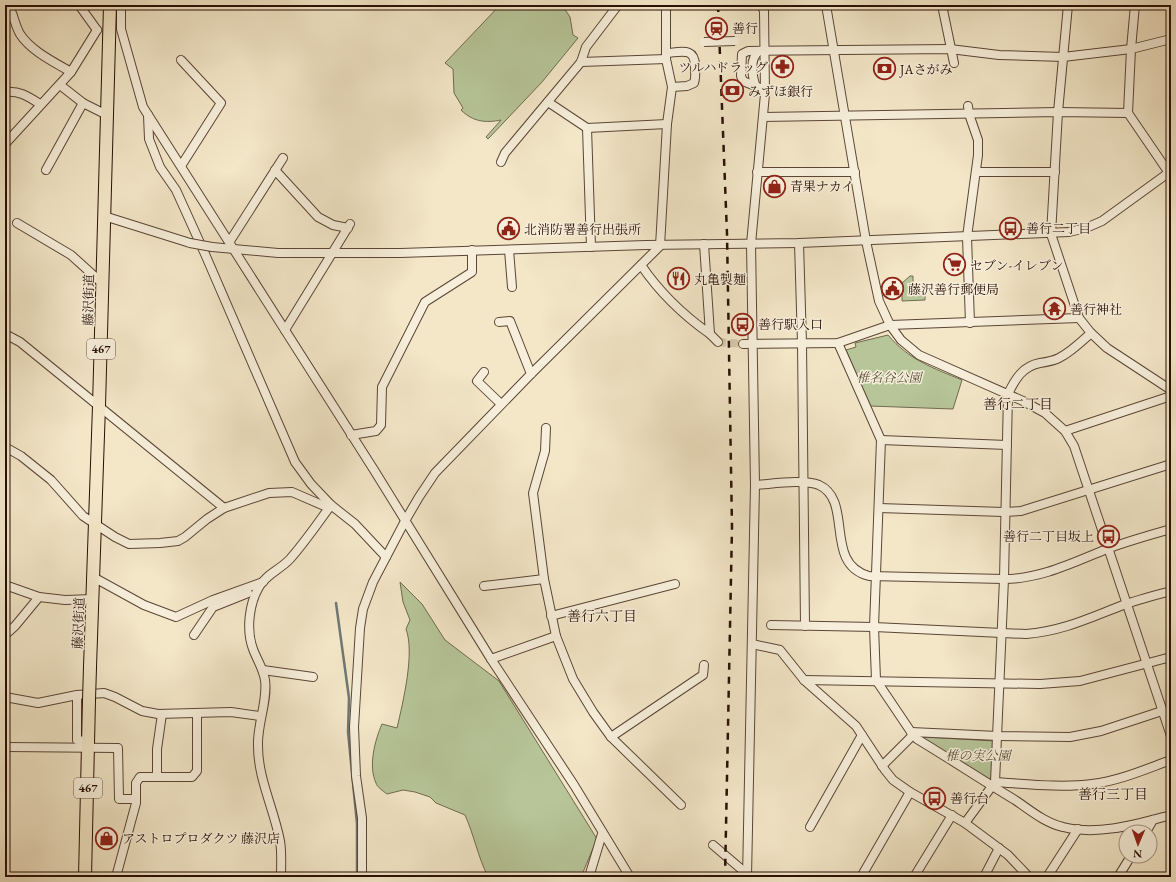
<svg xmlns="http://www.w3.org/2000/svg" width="1176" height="882" font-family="'EB Garamond','Noto Serif JP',serif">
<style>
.green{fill:#b7c699;stroke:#706a4f}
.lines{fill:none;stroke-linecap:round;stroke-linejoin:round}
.stream{stroke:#707775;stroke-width:2.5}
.minor-tunnel{stroke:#d5c7ab;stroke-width:8;stroke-dasharray:8 4;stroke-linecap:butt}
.minor-casing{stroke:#5b4536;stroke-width:10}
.highway-casing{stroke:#280f05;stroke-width:14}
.minor{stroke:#f7efdb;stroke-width:8}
.highway{stroke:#f3e7c8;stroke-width:12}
.rail{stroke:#280f05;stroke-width:2.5;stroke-dasharray:7 7;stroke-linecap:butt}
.minor-bridge-casing{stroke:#5b4536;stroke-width:10;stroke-linecap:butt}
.highway-bridge-casing{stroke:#280f05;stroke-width:14;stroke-linecap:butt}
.minor-bridge{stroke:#f7efdb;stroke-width:8}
.highway-bridge{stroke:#f3e7c8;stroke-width:12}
.labels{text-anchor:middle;stroke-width:3;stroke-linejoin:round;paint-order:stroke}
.shield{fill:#f7efdb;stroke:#665245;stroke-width:1}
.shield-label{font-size:12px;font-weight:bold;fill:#280f05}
.poi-label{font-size:13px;fill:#280f05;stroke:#f7efdb;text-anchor:start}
.street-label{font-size:13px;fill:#280f05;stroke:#f7efdb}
.park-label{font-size:13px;font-style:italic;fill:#5a4f39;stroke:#f7efdb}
.neighbourhood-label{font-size:14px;fill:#280f05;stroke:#f7efdb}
</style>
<rect width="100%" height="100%" fill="#f3e7c8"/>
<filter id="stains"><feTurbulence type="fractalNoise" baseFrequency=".005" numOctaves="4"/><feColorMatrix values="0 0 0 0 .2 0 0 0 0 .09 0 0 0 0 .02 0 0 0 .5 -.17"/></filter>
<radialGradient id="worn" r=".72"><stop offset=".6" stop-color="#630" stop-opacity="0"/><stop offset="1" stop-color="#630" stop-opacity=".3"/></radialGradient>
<!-- green -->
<g class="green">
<path d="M 500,5 L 562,5 L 570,17 L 573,35 L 578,38 L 542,82 L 488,139 L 486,137 L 501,120 C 486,123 473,122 461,110 L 463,108 L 454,93 L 453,69 L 445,63 Z"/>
<path d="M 910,276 L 913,276 L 913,284 L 925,284 L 925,300 L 902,301 L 902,283 Z"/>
<path d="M 888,335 C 909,360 933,368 962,380 L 953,409 L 870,406 L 846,350 L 856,347 L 855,343 Z"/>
<path d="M 400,582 L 422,604 L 445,640 L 499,681 L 597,839 L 581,877 L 488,877 C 478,857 474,835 465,815 L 436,803 L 430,797 L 415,792 L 403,790 L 387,794 C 383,791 377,787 376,783 C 368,766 375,740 382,724 L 397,728 C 403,702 415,653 406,629 L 410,620 L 403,602 Z"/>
<path d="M 924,737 L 994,741 L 991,780 L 923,738 Z"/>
</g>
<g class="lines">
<!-- stream -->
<path class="stream" d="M 336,603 L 349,698 L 348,732 L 357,824 L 357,877"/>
<!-- minor-tunnel -->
<path class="minor-tunnel" d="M 718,342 L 743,344"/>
<defs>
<g id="minor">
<path d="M 79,5 L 97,30"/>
<path d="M 121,5 L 121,29 L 143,107 L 374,470 L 491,659 L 574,785 L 630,877"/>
<path d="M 826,5 L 866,241 L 879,301 L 890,325 L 901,340 L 919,355 L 1023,401 L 1045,413 L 1065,431 L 1074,446 L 1171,736"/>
<path d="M 942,5 L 954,63"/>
<path d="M 1068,5 L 1058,112 L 1051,234 L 1079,318 L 1091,333 L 1107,348 L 1171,390"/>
<path d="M 1135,5 L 1131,49 L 1128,113 L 1169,173"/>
<path d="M 13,16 C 15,22 17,29 20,34 C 31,51 54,62 71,72"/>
<path d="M 5,19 L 13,16 L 9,5"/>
<path d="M 667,53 C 681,52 695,47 695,66 C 695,72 696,77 694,83 L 687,86 L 672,87"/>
<path d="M 581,62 L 666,59"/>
<path d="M 60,85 L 83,103 L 107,115"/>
<path d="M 756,87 C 752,76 749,59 759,51"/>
<path d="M 765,90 L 743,81 L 741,76 L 742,54 L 748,51 L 950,49 L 999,55 L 1063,57 L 1131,49 L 1171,39"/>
<path d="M 5,92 C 19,90 29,97 40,104"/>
<path d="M 548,102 L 587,128 L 667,124"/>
<path d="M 968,106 L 969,114 L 978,140 L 978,155 L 967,237 L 970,323"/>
<path d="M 148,115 L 149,139 L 160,167 L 176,190 L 205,254 L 295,462 L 311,484 L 331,505 L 355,524 L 386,557"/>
<path d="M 763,117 L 1058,112 L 1128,113"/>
<path d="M 587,128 L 591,247"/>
<path d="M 5,144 L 71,72 L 97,30"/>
<path d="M 501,162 L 505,153 L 581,62 L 586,47 L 618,5"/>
<path d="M 181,166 L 221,103 L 181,60"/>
<path d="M 46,170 L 83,103"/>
<path d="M 275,170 L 318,217 L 333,225 L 348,228"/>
<path d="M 757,172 L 855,172"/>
<path d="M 976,172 L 1055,172"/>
<path d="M 104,216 L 190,243"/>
<path d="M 17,223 L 71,255 L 102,283"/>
<path d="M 230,241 L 283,158"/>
<path d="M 799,243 L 802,343 L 805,626"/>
<path d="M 212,247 L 278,253 L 400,253 L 646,245 L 799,243 L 1069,232 L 1086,228 L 1102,221 L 1171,171"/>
<path d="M 509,250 L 512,287"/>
<path d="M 641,265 C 660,293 683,315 710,334 L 704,244"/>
<path d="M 499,322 L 510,321 L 531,374"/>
<path d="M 285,330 L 350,224"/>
<path d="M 5,334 L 20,342 L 224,508"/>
<path d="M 710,334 L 718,342"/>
<path d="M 838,343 L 881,440 L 874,627 L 876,680 L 911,732 L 917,739 C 950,759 982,780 1015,800 C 1030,810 1045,823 1063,827 C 1098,836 1137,824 1171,815"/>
<path d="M 743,344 L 838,343 L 890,325 L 1079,318"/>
<path d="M 484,372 L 477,381 L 501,404"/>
<path d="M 546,428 L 545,451 L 533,493 L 544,579 L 556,636 L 573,679 L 593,712 L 611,737 L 681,805"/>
<path d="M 1065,431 L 1171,396"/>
<path d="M 351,435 L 376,431 L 381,425 L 382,387 L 425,302 L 472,272 L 472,250"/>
<path d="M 881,440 L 1007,445"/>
<path d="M 5,447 L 21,456 L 51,480 L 83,516 L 115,537 L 129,544 L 160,543 L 178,541 L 185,537 L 207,519 L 224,508 L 269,493 L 292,492 L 329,508"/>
<path d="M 755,485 C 772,484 803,479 819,485 C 854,501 823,564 869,576 L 1004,579 C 1041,579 1074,562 1107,549 C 1128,541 1150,535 1171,529"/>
<path d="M 879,508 L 1004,512 L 1021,511 L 1171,464"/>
<path d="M 93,577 L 144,605 L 176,617 L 213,600 L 263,582"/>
<path d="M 5,585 L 39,597"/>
<path d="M 484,586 L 544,579"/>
<path d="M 551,616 L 675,584"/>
<path d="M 771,625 L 874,627 L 1026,634 C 1064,631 1091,617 1126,604 C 1141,599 1156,595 1171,591"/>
<path d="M 5,635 L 15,626 L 39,597 L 65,600 L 93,599"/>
<path d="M 194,635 L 213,607 L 248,593"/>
<path d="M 752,644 L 780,650 L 804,680 L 856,726 L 885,770 L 893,780 L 910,792 L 965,823 L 1008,855 L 1029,877"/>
<path d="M 491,659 L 556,636"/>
<path d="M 263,670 L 313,677"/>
<path d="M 804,680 L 1040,684 L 1080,681 L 1171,657"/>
<path d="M 77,695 L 77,740 L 89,741"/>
<path d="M 5,697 L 38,703 L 77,695 L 104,693 L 115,697 L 142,711 L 158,714 L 231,712 L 260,716"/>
<path d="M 911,732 L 998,736 L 1070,737 L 1101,731 L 1162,711"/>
<path d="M 611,737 L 703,675 L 704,665"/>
<path d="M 5,747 L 118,748 L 119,799 L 136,799"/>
<path d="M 882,766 L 913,735"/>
<path d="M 157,777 L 157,749 L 162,714"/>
<path d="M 995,782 C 1027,784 1061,788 1092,784 C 1119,781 1146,769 1171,760"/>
<path d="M 965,823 L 995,782 L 1004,579 L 1008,394 C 1015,379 1023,366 1040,363 C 1047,362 1053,361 1059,358 C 1071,352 1081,342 1091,333"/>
<path d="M 810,827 L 862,735"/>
<path d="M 1146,832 L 1153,820"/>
<path d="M 713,845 L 747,874"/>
<path d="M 116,877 L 136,803 L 136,783 L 140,777 L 192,777 L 197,771 L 197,714"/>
<path d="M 281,877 C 281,865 282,852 280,841 C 274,809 258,779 258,746 C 257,724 268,701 265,680 C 263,668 257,660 253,649 C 246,630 249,604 259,587 C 265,575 281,569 290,559 C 305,542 318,523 331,505"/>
<path d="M 362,877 L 362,818 L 356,776 L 354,727 L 360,628 L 363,609 L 373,582 L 405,521 L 419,497 L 435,473 L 531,374 L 660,246 L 667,124 L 672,87 L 666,59 L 666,5"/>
<path d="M 589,877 L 602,834"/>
<path d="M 747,877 L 755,485 L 751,244 L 765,94 L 764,11 L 761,5"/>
<path d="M 861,877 L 910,792"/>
<path d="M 914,877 L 952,815"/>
<path d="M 984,877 L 999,848"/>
<path d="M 1047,877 L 1078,829"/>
<path d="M 1118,877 L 1131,856"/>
</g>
<g id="highway">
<path d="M 90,667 L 99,406 L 110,5"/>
<path d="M 85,877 L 89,700"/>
</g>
</defs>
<!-- minor casing -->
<use href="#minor" class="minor-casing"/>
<!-- highway casing -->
<use href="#highway" class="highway-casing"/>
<!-- minor -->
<use href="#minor" class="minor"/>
<!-- highway -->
<use href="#highway" class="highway"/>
<!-- rail -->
<path class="rail" d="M 718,5 L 727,234 L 732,527 L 725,877"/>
<defs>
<g id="minor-bridge">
<path d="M 704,42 L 735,41"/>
<path d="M 190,243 L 212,247"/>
</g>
<path id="highway-bridge" d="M 89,700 L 90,667"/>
</defs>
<!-- minor-bridge casing -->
<use href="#minor-bridge" class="minor-bridge-casing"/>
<!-- highway-bridge casing -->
<use href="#highway-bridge" class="highway-bridge-casing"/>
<!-- minor-bridge -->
<use href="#minor-bridge" class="minor-bridge"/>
<!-- highway-bridge -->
<use href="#highway-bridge" class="highway-bridge"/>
</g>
<!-- icons -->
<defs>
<symbol id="station-ring" viewBox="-11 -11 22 22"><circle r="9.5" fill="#f7efdb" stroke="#8f2418" stroke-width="1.5"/><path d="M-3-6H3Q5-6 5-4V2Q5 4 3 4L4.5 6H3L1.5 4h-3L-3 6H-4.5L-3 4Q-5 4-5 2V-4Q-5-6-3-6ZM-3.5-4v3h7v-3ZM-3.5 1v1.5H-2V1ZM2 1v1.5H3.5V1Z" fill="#8f2418"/></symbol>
<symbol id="pharmacy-ring" viewBox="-11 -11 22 22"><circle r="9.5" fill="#f7efdb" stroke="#8f2418" stroke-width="1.5"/><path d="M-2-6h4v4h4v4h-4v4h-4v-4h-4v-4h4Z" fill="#8f2418"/></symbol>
<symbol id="bank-ring" viewBox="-11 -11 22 22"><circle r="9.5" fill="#f7efdb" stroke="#8f2418" stroke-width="1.5"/><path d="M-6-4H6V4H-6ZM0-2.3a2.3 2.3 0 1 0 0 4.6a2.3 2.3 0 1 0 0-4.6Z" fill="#8f2418"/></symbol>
<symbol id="shop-ring" viewBox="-11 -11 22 22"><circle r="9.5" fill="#f7efdb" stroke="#8f2418" stroke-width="1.5"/><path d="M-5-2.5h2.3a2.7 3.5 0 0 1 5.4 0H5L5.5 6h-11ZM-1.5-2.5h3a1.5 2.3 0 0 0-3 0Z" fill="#8f2418"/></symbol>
<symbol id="bus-ring" viewBox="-11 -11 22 22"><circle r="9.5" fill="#f7efdb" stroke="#8f2418" stroke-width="1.5"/><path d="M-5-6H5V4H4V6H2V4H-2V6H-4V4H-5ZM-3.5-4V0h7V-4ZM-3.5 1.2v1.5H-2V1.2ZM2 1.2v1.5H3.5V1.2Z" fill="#8f2418"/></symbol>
<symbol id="civic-ring" viewBox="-11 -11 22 22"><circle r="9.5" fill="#f7efdb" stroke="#8f2418" stroke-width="1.5"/><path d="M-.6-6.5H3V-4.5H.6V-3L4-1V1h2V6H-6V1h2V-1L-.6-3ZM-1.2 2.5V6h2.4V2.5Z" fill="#8f2418"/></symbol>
<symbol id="supermarket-ring" viewBox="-11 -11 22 22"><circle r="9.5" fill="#f7efdb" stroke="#8f2418" stroke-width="1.5"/><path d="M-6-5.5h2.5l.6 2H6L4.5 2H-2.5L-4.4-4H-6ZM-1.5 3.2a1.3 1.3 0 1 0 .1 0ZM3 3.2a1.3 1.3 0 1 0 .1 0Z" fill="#8f2418"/></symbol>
<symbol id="restaurant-ring" viewBox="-11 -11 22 22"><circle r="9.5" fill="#f7efdb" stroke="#8f2418" stroke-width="1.5"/><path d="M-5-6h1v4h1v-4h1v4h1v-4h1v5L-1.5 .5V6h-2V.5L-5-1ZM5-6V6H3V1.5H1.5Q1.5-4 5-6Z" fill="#8f2418"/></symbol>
<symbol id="temple-ring" viewBox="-11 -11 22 22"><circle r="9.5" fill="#f7efdb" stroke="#8f2418" stroke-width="1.5"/><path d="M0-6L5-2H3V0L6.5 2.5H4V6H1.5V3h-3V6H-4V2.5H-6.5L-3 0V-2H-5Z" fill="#8f2418"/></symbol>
</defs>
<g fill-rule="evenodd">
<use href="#station-ring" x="704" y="16" width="25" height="25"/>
<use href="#pharmacy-ring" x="770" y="54" width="25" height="25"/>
<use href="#bank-ring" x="872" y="56" width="25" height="25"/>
<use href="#bank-ring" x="720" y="78" width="25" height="25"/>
<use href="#shop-ring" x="762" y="174" width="25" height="25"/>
<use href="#bus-ring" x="998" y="216" width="25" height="25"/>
<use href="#civic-ring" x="496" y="216" width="25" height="25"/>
<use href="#supermarket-ring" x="942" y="252" width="25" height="25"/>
<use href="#restaurant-ring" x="666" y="266" width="25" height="25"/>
<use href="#civic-ring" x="880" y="276" width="25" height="25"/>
<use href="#temple-ring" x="1042" y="296" width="25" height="25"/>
<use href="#bus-ring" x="730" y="312" width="25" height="25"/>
<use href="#bus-ring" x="1096" y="524" width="25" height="25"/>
<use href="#bus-ring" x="922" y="786" width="25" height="25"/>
<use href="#shop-ring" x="94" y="826" width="25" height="25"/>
</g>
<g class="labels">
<!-- shield labels -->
<g class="shield">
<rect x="87" y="339" width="28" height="20" rx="3"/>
<rect x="74" y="778" width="28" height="20" rx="3"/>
</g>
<g class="shield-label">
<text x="101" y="353">467</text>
<text x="88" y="792">467</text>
</g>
<!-- poi labels -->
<g class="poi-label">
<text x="732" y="33">善行</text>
<text x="768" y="72" text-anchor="end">ツルハドラッグ</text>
<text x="900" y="74">JAさがみ</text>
<text x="748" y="96">みずほ銀行</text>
<text x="790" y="191">青果ナカイ</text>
<text x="1026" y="233">善行二丁目</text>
<text x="524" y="234">北消防署善行出張所</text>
<text x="970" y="270">セブン-イレブン</text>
<text x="694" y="284">丸亀製麺</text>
<text x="908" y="294">藤沢善行郵便局</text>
<text x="1070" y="314">善行神社</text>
<text x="758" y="329">善行駅入口</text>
<text x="1094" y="541" text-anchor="end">善行二丁目坂上</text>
<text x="950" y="803">善行台</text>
<text x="122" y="843">アストロプロダクツ 藤沢店</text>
</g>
<!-- street labels -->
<g class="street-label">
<text transform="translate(88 300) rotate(-89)" y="5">藤沢街道</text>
<text transform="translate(78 623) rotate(-88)" y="5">藤沢街道</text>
</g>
<!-- park labels -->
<g class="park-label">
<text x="889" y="382">椎名谷公園</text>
<text x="978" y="760">椎の実公園</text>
</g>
<!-- neighbourhood labels -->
<g class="neighbourhood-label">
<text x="1018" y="409">善行二丁目</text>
<text x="602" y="621">善行六丁目</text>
<text x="1113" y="799">善行三丁目</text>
</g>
</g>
<!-- margin -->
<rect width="1176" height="882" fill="none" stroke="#f3e7c8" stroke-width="20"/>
<rect x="6" y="6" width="1164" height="870" fill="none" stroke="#280f05" stroke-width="2"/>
<rect x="10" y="10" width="1156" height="862" fill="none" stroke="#280f05"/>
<!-- north arrow -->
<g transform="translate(1138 844) rotate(182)"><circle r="19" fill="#f7efdb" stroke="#a49585"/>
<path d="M0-3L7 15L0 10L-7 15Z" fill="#8f2418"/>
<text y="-6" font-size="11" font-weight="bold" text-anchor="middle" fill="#280f05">N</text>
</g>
<rect width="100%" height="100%" filter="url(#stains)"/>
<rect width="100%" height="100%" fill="url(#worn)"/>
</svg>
